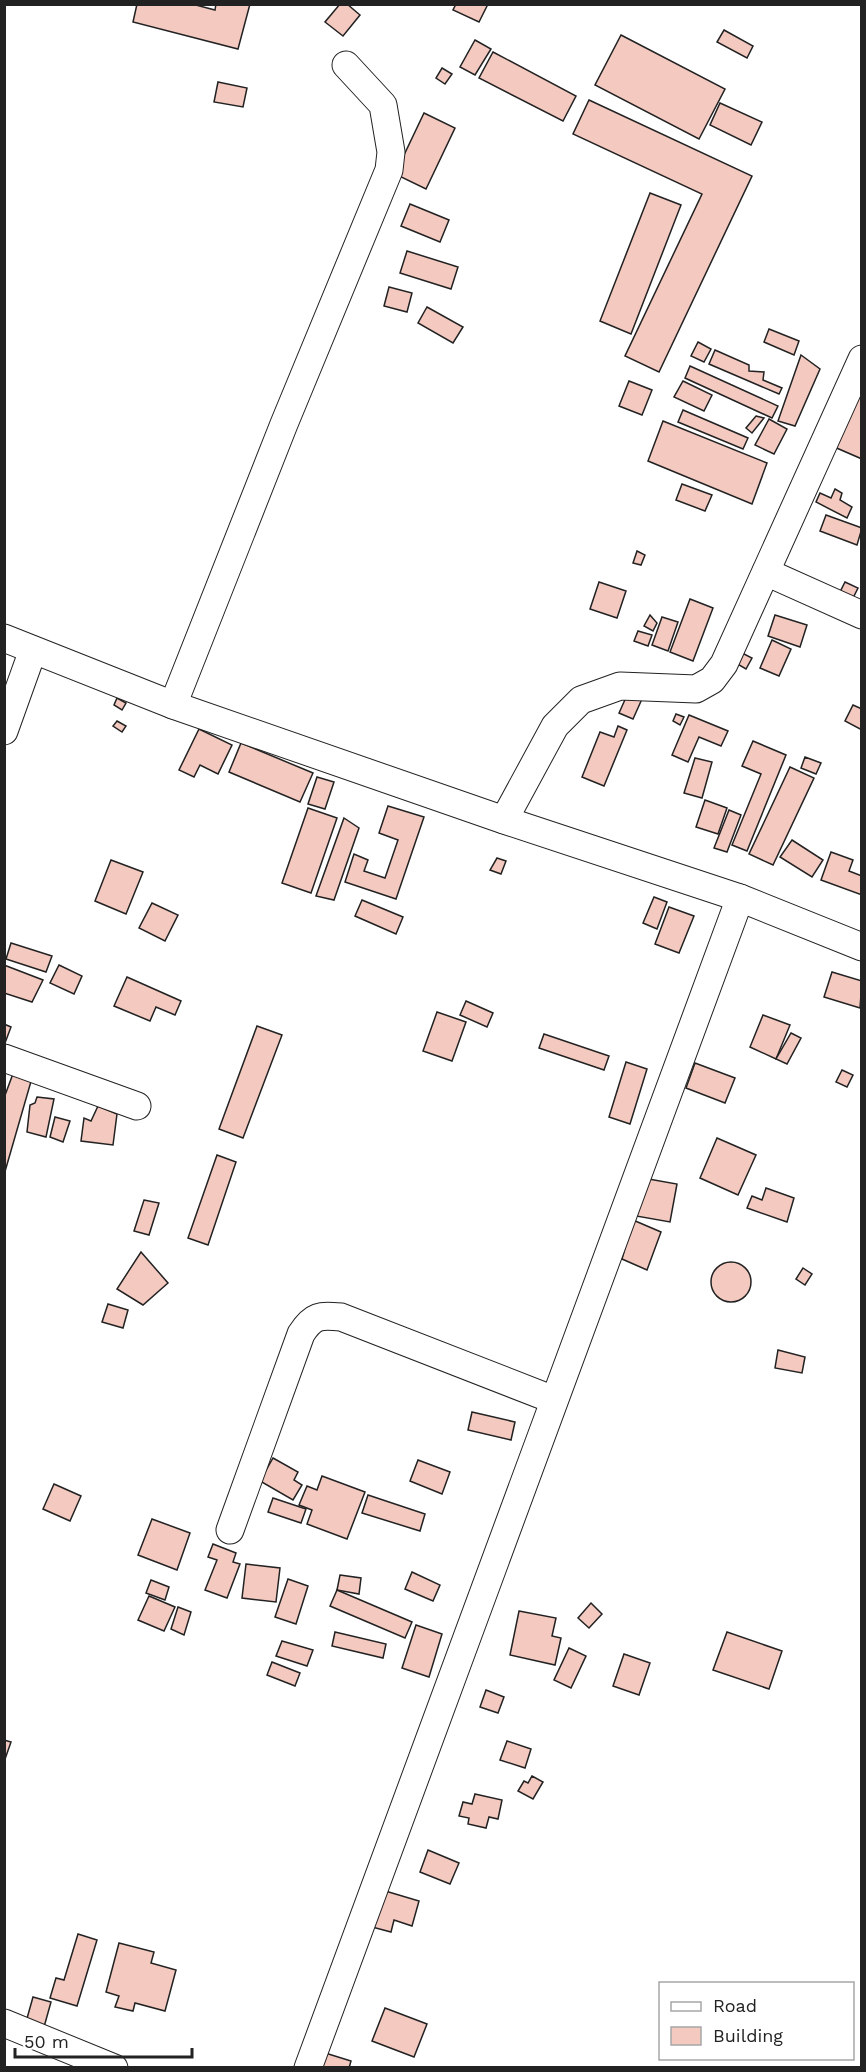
<svg xmlns="http://www.w3.org/2000/svg" width="866" height="2072" font-family="'Work Sans',sans-serif">
<style>
.building{fill:#f3c9c0;stroke:#222;stroke-width:1.5}
.lines{fill:none;stroke-linecap:round;stroke-linejoin:round}
.minor-casing{stroke:#222;stroke-width:29}
.minor{stroke:#fff;stroke-width:27}
</style>
<rect width="100%" height="100%" fill="#fff"/>
<!-- building -->
<g class="building">
<path d="M 137,4 L 192,4 L 215,10 L 216,4 L 250,4 L 238,49 L 133,22 Z"/>
<path d="M 340,4 L 347,4 L 360,15 L 343,36 L 325,22 Z"/>
<path d="M 456,4 L 488,4 L 479,22 L 453,10 Z"/>
<path d="M 724,30 L 753,46 L 747,58 L 717,42 Z"/>
<path d="M 621,35 L 725,89 L 699,139 L 595,85 Z"/>
<path d="M 475,40 L 491,49 L 475,75 L 460,67 Z"/>
<path d="M 493,52 L 576,96 L 563,121 L 479,78 Z"/>
<path d="M 442,68 L 452,74 L 445,84 L 436,78 Z"/>
<path d="M 218,82 L 247,88 L 243,107 L 214,102 Z"/>
<path d="M 589,100 L 752,176 L 659,372 L 625,356 L 702,194 L 573,134 Z"/>
<path d="M 720,103 L 762,122 L 751,145 L 710,125 Z"/>
<path d="M 424,113 L 455,128 L 426,189 L 395,174 Z"/>
<path d="M 650,193 L 681,205 L 631,334 L 600,321 Z"/>
<path d="M 410,204 L 449,220 L 440,242 L 401,226 Z"/>
<path d="M 407,251 L 458,267 L 451,289 L 400,273 Z"/>
<path d="M 389,287 L 412,293 L 407,312 L 384,306 Z"/>
<path d="M 427,307 L 463,327 L 453,343 L 418,323 Z"/>
<path d="M 769,329 L 799,341 L 794,355 L 764,342 Z"/>
<path d="M 698,342 L 711,349 L 704,362 L 691,356 Z"/>
<path d="M 715,350 L 749,365 L 749,371 L 764,372 L 763,380 L 782,388 L 779,394 L 709,364 Z"/>
<path d="M 801,355 L 820,369 L 795,426 L 778,421 Z"/>
<path d="M 690,366 L 778,406 L 772,418 L 685,378 Z"/>
<path d="M 629,381 L 652,390 L 642,415 L 619,406 Z"/>
<path d="M 683,381 L 712,395 L 704,411 L 674,397 Z"/>
<path d="M 856,393 L 862,395 L 862,459 L 832,446 Z"/>
<path d="M 683,410 L 748,438 L 743,449 L 678,422 Z"/>
<path d="M 756,416 L 764,418 L 752,433 L 746,428 Z"/>
<path d="M 769,419 L 787,429 L 774,454 L 755,445 Z"/>
<path d="M 663,421 L 767,463 L 752,504 L 648,461 Z"/>
<path d="M 682,484 L 712,495 L 705,511 L 676,500 Z"/>
<path d="M 835,489 L 842,493 L 840,500 L 852,507 L 847,518 L 816,502 L 820,493 L 831,498 Z"/>
<path d="M 826,515 L 862,528 L 857,545 L 820,531 Z"/>
<path d="M 637,551 L 645,555 L 641,565 L 633,563 Z"/>
<path d="M 599,582 L 626,591 L 617,618 L 590,609 Z"/>
<path d="M 845,582 L 858,588 L 853,598 L 840,592 Z"/>
<path d="M 690,599 L 713,608 L 693,661 L 670,652 Z"/>
<path d="M 650,615 L 657,623 L 653,631 L 644,626 Z"/>
<path d="M 775,615 L 807,625 L 800,647 L 768,636 Z"/>
<path d="M 662,617 L 678,622 L 668,651 L 652,645 Z"/>
<path d="M 638,631 L 652,635 L 648,646 L 634,641 Z"/>
<path d="M 772,640 L 791,649 L 779,676 L 760,668 Z"/>
<path d="M 740,652 L 752,658 L 746,669 L 734,662 Z"/>
<path d="M 628,693 L 642,699 L 633,719 L 619,713 Z"/>
<path d="M 117,698 L 126,703 L 122,710 L 114,705 Z"/>
<path d="M 853,705 L 862,709 L 862,730 L 845,721 Z"/>
<path d="M 676,714 L 684,717 L 680,725 L 673,721 Z"/>
<path d="M 689,715 L 728,731 L 721,746 L 699,737 L 688,762 L 672,755 Z"/>
<path d="M 117,721 L 126,726 L 122,732 L 113,726 Z"/>
<path d="M 618,726 L 627,730 L 604,786 L 582,777 L 600,732 L 614,737 Z"/>
<path d="M 199,729 L 232,745 L 218,774 L 200,765 L 194,777 L 179,770 Z"/>
<path d="M 753,741 L 786,755 L 747,851 L 732,845 L 761,774 L 742,766 Z"/>
<path d="M 241,743 L 313,773 L 300,802 L 229,772 Z"/>
<path d="M 805,757 L 821,763 L 816,774 L 801,768 Z"/>
<path d="M 695,758 L 712,762 L 702,798 L 684,793 Z"/>
<path d="M 790,767 L 814,778 L 773,865 L 749,854 Z"/>
<path d="M 317,777 L 334,782 L 325,809 L 308,804 Z"/>
<path d="M 705,800 L 727,808 L 718,834 L 696,827 Z"/>
<path d="M 388,806 L 424,817 L 396,899 L 345,882 L 354,854 L 368,860 L 364,871 L 385,878 L 398,840 L 379,833 Z"/>
<path d="M 308,808 L 337,818 L 311,893 L 282,883 Z"/>
<path d="M 729,810 L 741,815 L 727,852 L 714,848 Z"/>
<path d="M 344,818 L 359,828 L 334,900 L 316,896 Z"/>
<path d="M 792,840 L 823,860 L 812,877 L 780,857 Z"/>
<path d="M 831,852 L 853,860 L 849,871 L 862,876 L 862,895 L 821,880 Z"/>
<path d="M 497,858 L 506,861 L 501,874 L 490,870 Z"/>
<path d="M 111,860 L 143,872 L 126,914 L 95,901 Z"/>
<path d="M 654,897 L 667,902 L 657,929 L 643,923 Z"/>
<path d="M 362,900 L 403,917 L 396,934 L 355,916 Z"/>
<path d="M 152,903 L 178,915 L 165,941 L 139,928 Z"/>
<path d="M 669,907 L 694,916 L 679,953 L 655,944 Z"/>
<path d="M 11,943 L 52,956 L 46,972 L 6,959 Z"/>
<path d="M 4,965 L 43,980 L 32,1002 L 4,993 Z"/>
<path d="M 59,965 L 82,976 L 74,994 L 50,983 Z"/>
<path d="M 832,972 L 862,981 L 860,1008 L 824,997 Z"/>
<path d="M 127,977 L 181,1001 L 175,1015 L 156,1007 L 150,1021 L 114,1006 Z"/>
<path d="M 466,1001 L 493,1013 L 487,1027 L 460,1015 Z"/>
<path d="M 437,1012 L 466,1022 L 452,1061 L 423,1051 Z"/>
<path d="M 763,1015 L 790,1025 L 776,1059 L 750,1047 Z"/>
<path d="M 4,1024 L 11,1027 L 5,1043 L 4,1043 Z"/>
<path d="M 257,1026 L 282,1035 L 243,1138 L 219,1129 Z"/>
<path d="M 791,1033 L 801,1038 L 787,1064 L 776,1059 Z"/>
<path d="M 544,1034 L 609,1056 L 604,1070 L 539,1048 Z"/>
<path d="M 626,1062 L 647,1069 L 630,1124 L 609,1117 Z"/>
<path d="M 695,1063 L 735,1078 L 725,1103 L 686,1088 Z"/>
<path d="M 842,1070 L 853,1075 L 847,1087 L 836,1082 Z"/>
<path d="M 14,1071 L 32,1078 L 4,1175 L 4,1098 Z"/>
<path d="M 37,1097 L 54,1099 L 46,1137 L 27,1132 L 30,1105 L 35,1103 Z"/>
<path d="M 98,1106 L 117,1114 L 113,1145 L 81,1141 L 84,1118 L 91,1121 Z"/>
<path d="M 55,1117 L 70,1121 L 63,1142 L 50,1137 Z"/>
<path d="M 717,1138 L 756,1155 L 738,1195 L 700,1178 Z"/>
<path d="M 217,1155 L 236,1162 L 208,1245 L 188,1238 Z"/>
<path d="M 643,1178 L 677,1184 L 670,1222 L 636,1216 Z"/>
<path d="M 766,1188 L 794,1198 L 787,1222 L 747,1208 L 752,1196 L 762,1200 Z"/>
<path d="M 144,1200 L 159,1203 L 149,1235 L 134,1231 Z"/>
<path d="M 633,1220 L 661,1232 L 647,1270 L 622,1259 Z"/>
<path d="M 141,1252 L 168,1283 L 143,1305 L 117,1289 Z"/>
<circle cx="731" cy="1282" r="20"/>
<path d="M 803,1268 L 812,1274 L 805,1285 L 796,1279 Z"/>
<path d="M 108,1304 L 128,1310 L 123,1328 L 102,1322 Z"/>
<path d="M 778,1350 L 805,1357 L 802,1373 L 775,1368 Z"/>
<path d="M 472,1412 L 515,1422 L 511,1440 L 468,1430 Z"/>
<path d="M 273,1458 L 298,1472 L 294,1480 L 302,1485 L 293,1500 L 260,1481 Z"/>
<path d="M 418,1460 L 450,1472 L 442,1494 L 410,1481 Z"/>
<path d="M 322,1476 L 365,1492 L 347,1539 L 307,1524 L 312,1510 L 299,1505 L 307,1486 L 317,1490 Z"/>
<path d="M 54,1484 L 81,1496 L 70,1521 L 43,1509 Z"/>
<path d="M 368,1495 L 425,1514 L 420,1531 L 362,1513 Z"/>
<path d="M 273,1498 L 306,1509 L 301,1523 L 268,1512 Z"/>
<path d="M 152,1519 L 190,1533 L 177,1570 L 138,1555 Z"/>
<path d="M 213,1544 L 236,1553 L 233,1562 L 240,1564 L 227,1598 L 205,1590 L 217,1560 L 208,1557 Z"/>
<path d="M 246,1564 L 280,1568 L 276,1602 L 242,1598 Z"/>
<path d="M 412,1572 L 440,1585 L 433,1601 L 405,1589 Z"/>
<path d="M 340,1575 L 361,1578 L 359,1594 L 337,1590 Z"/>
<path d="M 288,1579 L 308,1586 L 296,1624 L 275,1617 Z"/>
<path d="M 151,1580 L 169,1587 L 165,1600 L 146,1593 Z"/>
<path d="M 337,1590 L 412,1622 L 405,1638 L 330,1606 Z"/>
<path d="M 149,1596 L 175,1607 L 164,1631 L 138,1620 Z"/>
<path d="M 591,1603 L 602,1614 L 589,1628 L 578,1618 Z"/>
<path d="M 178,1607 L 191,1612 L 184,1635 L 171,1629 Z"/>
<path d="M 519,1611 L 556,1618 L 552,1636 L 561,1638 L 555,1665 L 510,1655 Z"/>
<path d="M 416,1625 L 442,1634 L 429,1677 L 402,1668 Z"/>
<path d="M 335,1632 L 386,1644 L 383,1658 L 332,1646 Z"/>
<path d="M 727,1632 L 782,1651 L 769,1689 L 713,1670 Z"/>
<path d="M 282,1641 L 313,1650 L 307,1666 L 276,1656 Z"/>
<path d="M 569,1648 L 586,1656 L 571,1688 L 554,1680 Z"/>
<path d="M 624,1654 L 650,1663 L 639,1695 L 613,1686 Z"/>
<path d="M 272,1662 L 300,1673 L 295,1686 L 267,1675 Z"/>
<path d="M 486,1690 L 504,1697 L 498,1713 L 480,1707 Z"/>
<path d="M 4,1740 L 11,1742 L 4,1762 Z"/>
<path d="M 507,1741 L 531,1749 L 525,1768 L 500,1760 Z"/>
<path d="M 532,1776 L 543,1782 L 533,1799 L 518,1791 L 524,1781 L 528,1783 Z"/>
<path d="M 475,1794 L 502,1800 L 498,1819 L 489,1817 L 486,1828 L 468,1824 L 469,1818 L 459,1816 L 463,1802 L 472,1804 Z"/>
<path d="M 428,1850 L 459,1863 L 450,1884 L 420,1872 Z"/>
<path d="M 382,1890 L 419,1901 L 412,1926 L 394,1920 L 391,1932 L 372,1927 Z"/>
<path d="M 78,1934 L 97,1940 L 77,2006 L 50,1998 L 56,1978 L 64,1980 Z"/>
<path d="M 119,1943 L 154,1952 L 151,1963 L 176,1970 L 165,2011 L 135,2003 L 133,2011 L 115,2007 L 119,1996 L 106,1992 Z"/>
<path d="M 33,1997 L 51,2002 L 44,2027 L 26,2022 Z"/>
<path d="M 385,2008 L 427,2024 L 414,2057 L 372,2041 Z"/>
<path d="M 322,2052 L 351,2061 L 349,2068 L 317,2068 Z"/>
</g>
<g class="lines">
<defs>
<g id="minor">
<path d="M 766,572 L 862,615"/>
<path d="M 4,638 L 173,705 L 504,820 L 740,898 L 862,947"/>
<path d="M 173,705 L 284,424 L 389,170 L 391,152 L 383,105 L 346,65"/>
<path d="M 4,731 L 33,650"/>
<path d="M 504,820 L 555,726 L 581,700 L 620,686 L 696,689 L 712,680 L 724,664 L 862,359"/>
<path d="M 4,1058 L 137,1106"/>
<path d="M 230,1530 L 301,1334 C 313,1315 320,1315 341,1317 L 554,1400"/>
<path d="M 4,2023 L 114,2068"/>
<path d="M 308,2068 L 740,898"/>
</g>
</defs>
<!-- minor casing -->
<use href="#minor" class="minor-casing"/>
<!-- minor -->
<use href="#minor" class="minor"/>
</g>
<!-- border -->
<rect width="866" height="2072" fill="none" stroke="#222222" stroke-width="12"/>
<!-- legend -->
<rect x="659" y="1982" width="195" height="78" fill="#ffffff" stroke="#a7a7a7" stroke-width="1.5"/>
<rect x="671" y="2002" width="30" height="9" fill="#ffffff" stroke="#a7a7a7" stroke-width="1.5"/>
<text x="713" y="2012" font-size="18" fill="#222222">Road</text>
<rect x="671" y="2027" width="30" height="18" fill="#f3c9c0" stroke="#a7a7a7" stroke-width="1.5"/>
<text x="713" y="2042" font-size="18" fill="#222222">Building</text>
<!-- scale -->
<path d="M15 2048v9h177v-9" fill="none" stroke="#222222" stroke-width="3"/>
<text x="24" y="2048" font-size="18" fill="#222222" stroke="#ffffff" stroke-width="4.5" paint-order="stroke">50 m</text>
</svg>
